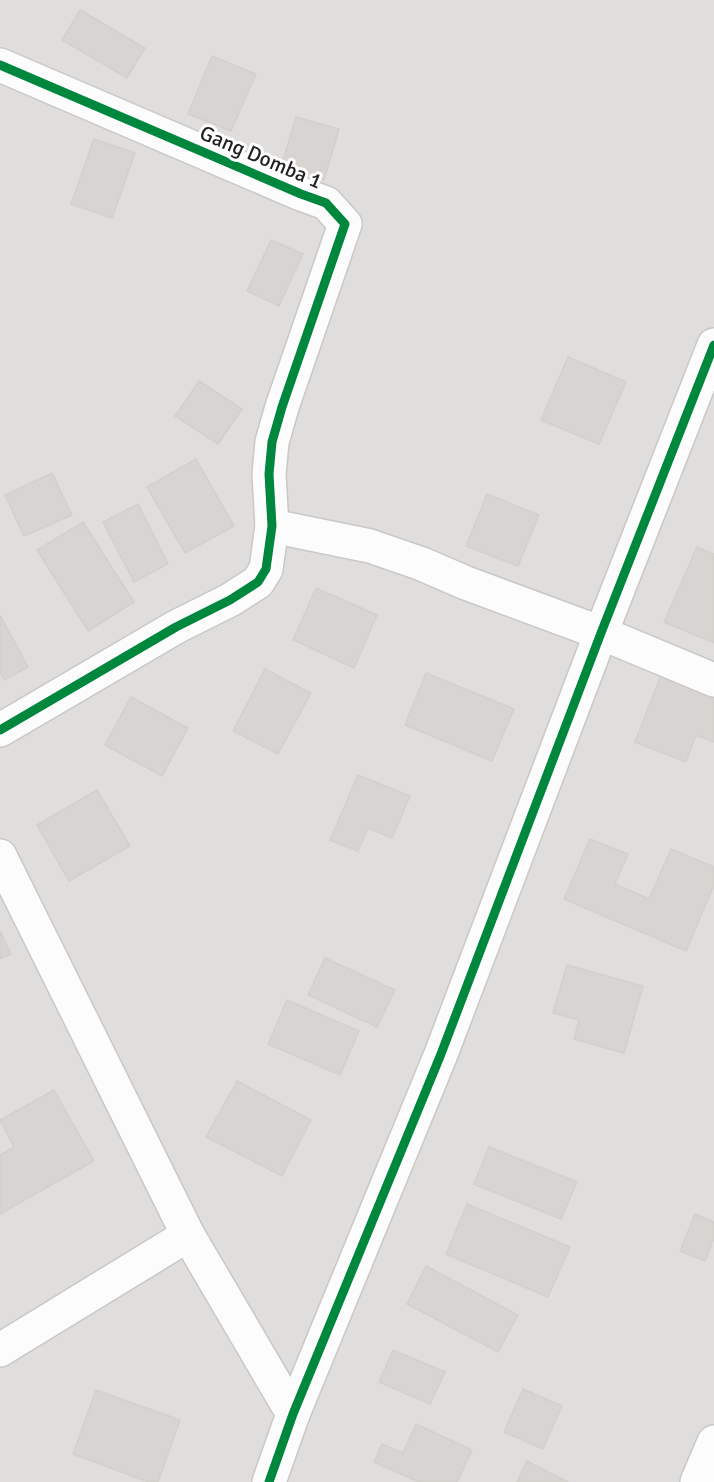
<svg xmlns="http://www.w3.org/2000/svg" width="714" height="1482" font-family="Signika,sans-serif">
<style>
.residential{fill:#dfdedc}
.building{fill:#d7d4d2;stroke:#d3d0cc;stroke-width:1.5}
.lines{fill:none;stroke-linecap:round;stroke-linejoin:round}
.street-casing{stroke:#c9c8c7;stroke-width:36}
.street{stroke:#fdfcfc;stroke-width:33}
.cycleway-casing{stroke:#fff;stroke-width:13}
.cycleway{stroke:#00873e;stroke-width:9}
.labels{text-anchor:middle;stroke-width:6;stroke-linejoin:round;paint-order:stroke}
.street-label{font-size:21px;fill:#222;stroke:#fff}
</style>
<rect width="100%" height="100%" fill="#f0eeeb"/>
<!-- residential -->
<rect class="residential" x="0" y="0" width="714" height="1482"/>
<!-- building -->
<g class="building">
<path d="M 80,10 L 145,48 L 127,78 L 62,40 Z"/>
<path d="M 212,56 L 256,74 L 231,131 L 188,114 Z"/>
<path d="M 296,117 L 339,129 L 324,180 L 281,167 Z"/>
<path d="M 94,139 L 135,153 L 112,218 L 71,204 Z"/>
<path d="M 271,240 L 303,254 L 279,306 L 247,291 Z"/>
<path d="M 568,357 L 626,382 L 599,444 L 541,420 Z"/>
<path d="M 199,381 L 242,409 L 218,444 L 175,416 Z"/>
<path d="M 196,459 L 234,526 L 185,553 L 147,487 Z"/>
<path d="M 52,473 L 72,515 L 24,536 L 5,495 Z"/>
<path d="M 487,494 L 539,515 L 518,566 L 466,546 Z"/>
<path d="M 138,504 L 168,564 L 134,582 L 103,522 Z"/>
<path d="M 83,522 L 134,602 L 88,631 L 37,550 Z"/>
<path d="M 697,547 L 714,554 L 714,643 L 664,622 Z"/>
<path d="M 316,588 L 377,615 L 354,668 L 293,640 Z"/>
<path d="M 0,615 L 28,667 L 4,680 L 0,673 Z"/>
<path d="M 265,669 L 311,693 L 278,754 L 233,731 Z"/>
<path d="M 663,670 L 714,690 L 714,742 L 696,735 L 686,762 L 635,742 Z"/>
<path d="M 426,673 L 514,709 L 492,761 L 405,725 Z"/>
<path d="M 131,697 L 188,728 L 162,776 L 105,745 Z"/>
<path d="M 358,775 L 410,796 L 392,838 L 368,828 L 358,851 L 330,840 Z"/>
<path d="M 97,790 L 130,846 L 69,881 L 37,825 Z"/>
<path d="M 590,839 L 628,854 L 615,884 L 649,899 L 671,849 L 714,867 L 714,885 L 686,951 L 564,899 Z"/>
<path d="M 0,931 L 11,954 L 0,959 Z"/>
<path d="M 325,958 L 395,990 L 377,1027 L 308,995 Z"/>
<path d="M 567,965 L 643,986 L 624,1053 L 574,1039 L 579,1020 L 553,1013 Z"/>
<path d="M 287,1000 L 359,1031 L 340,1075 L 268,1044 Z"/>
<path d="M 237,1081 L 311,1120 L 282,1176 L 206,1137 Z"/>
<path d="M 54,1090 L 94,1161 L 0,1214 L 0,1155 L 14,1147 L 0,1120 Z"/>
<path d="M 489,1147 L 577,1182 L 561,1219 L 474,1184 Z"/>
<path d="M 467,1204 L 570,1247 L 548,1297 L 446,1254 Z"/>
<path d="M 695,1214 L 714,1222 L 714,1238 L 705,1261 L 680,1251 Z"/>
<path d="M 426,1266 L 518,1315 L 498,1352 L 407,1304 Z"/>
<path d="M 393,1350 L 445,1372 L 430,1404 L 379,1382 Z"/>
<path d="M 523,1389 L 562,1406 L 543,1449 L 504,1432 Z"/>
<path d="M 96,1390 L 180,1420 L 158,1482 L 148,1482 L 73,1454 Z"/>
<path d="M 416,1424 L 472,1450 L 457,1482 L 419,1482 L 374,1462 L 382,1444 L 403,1453 Z"/>
<path d="M 527,1461 L 568,1482 L 517,1482 Z"/>
</g>
<g class="lines">
<defs>
<g id="street">
<path d="M 0,65 L 301,194 L 326,203 L 345,224 L 282,407 L 272,442 L 269,474 L 272,526 L 266,569 L 258,582 L 230,600 L 176,627 L 0,730"/>
<path d="M 272,526 L 370,546 L 422,564 L 466,583 L 601,633 L 714,680"/>
<path d="M 0,856 L 188,1235 L 293,1414"/>
<path d="M 0,1350 L 188,1235"/>
<path d="M 269,1482 L 293,1414 L 441,1054 L 601,633 L 714,345"/>
<path d="M 697,1482 L 714,1442"/>
</g>
</defs>
<!-- street casing -->
<use href="#street" class="street-casing"/>
<!-- street -->
<use href="#street" class="street"/>
<defs>
<g id="cycleway">
<path d="M 0,65 L 301,194 L 326,203 L 345,224 L 282,407 L 272,442 L 269,474 L 272,526 L 266,569 L 258,582 L 230,600 L 176,627 L 0,730"/>
<path d="M 269,1482 L 293,1414 L 441,1054 L 601,633 L 714,345"/>
</g>
</defs>
<!-- cycleway casing -->
<use href="#cycleway" class="cycleway-casing"/>
<!-- cycleway -->
<use href="#cycleway" class="cycleway"/>
</g>
<g class="labels">
<!-- street labels -->
<g class="street-label">
<text transform="translate(261 157) rotate(23)" y="7">Gang Domba 1</text>
</g>
</g>
</svg>
